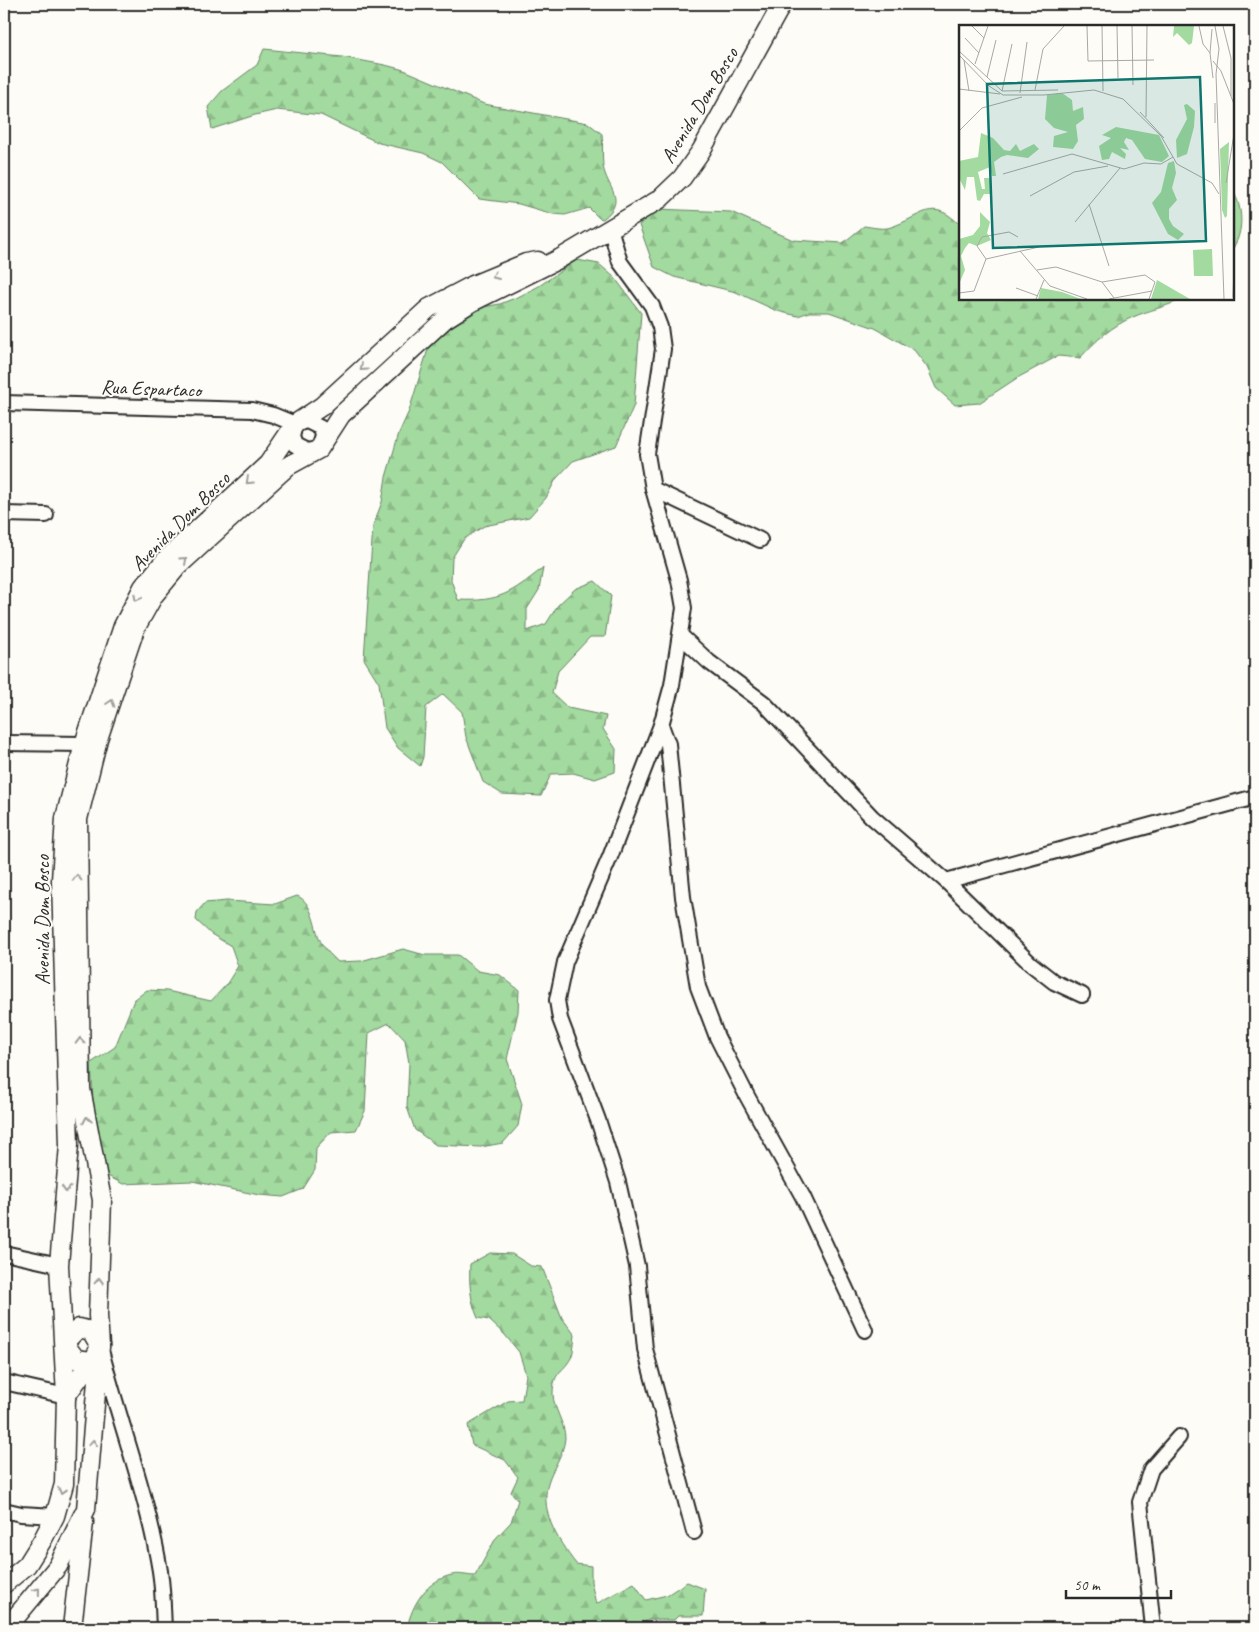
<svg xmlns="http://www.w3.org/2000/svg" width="1259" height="1632" font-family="Caveat,sans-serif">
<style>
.forest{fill:url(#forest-firs);stroke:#678265}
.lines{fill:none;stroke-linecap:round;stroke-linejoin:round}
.minor-casing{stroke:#2b2b2b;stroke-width:18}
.tertiary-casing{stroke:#2b2b2b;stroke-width:21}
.minor{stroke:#fdfcf7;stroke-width:14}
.tertiary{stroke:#fdfcf7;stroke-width:18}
.oneway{stroke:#9e9e9b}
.labels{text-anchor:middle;stroke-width:4;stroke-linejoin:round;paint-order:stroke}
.street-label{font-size:20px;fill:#2b2b2b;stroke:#fdfcf7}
.inset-road{fill:none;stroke:#a9a8a5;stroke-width:1}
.view{fill:#0f766e;fill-opacity:0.15;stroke:#0f766e;stroke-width:2.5}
.inset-edge{fill:none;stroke:#2b2b2b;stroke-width:2.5}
</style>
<defs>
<pattern id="forest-firs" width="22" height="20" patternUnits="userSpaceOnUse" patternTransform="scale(1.25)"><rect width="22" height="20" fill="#a3da9f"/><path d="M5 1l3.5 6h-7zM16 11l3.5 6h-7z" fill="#8cbb89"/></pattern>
</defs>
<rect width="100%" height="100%" fill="#fdfcf7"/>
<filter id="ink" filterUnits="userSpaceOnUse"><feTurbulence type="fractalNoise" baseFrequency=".02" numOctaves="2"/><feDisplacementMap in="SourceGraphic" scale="10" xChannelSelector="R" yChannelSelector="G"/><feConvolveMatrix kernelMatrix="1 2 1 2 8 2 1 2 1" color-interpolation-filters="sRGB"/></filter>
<g filter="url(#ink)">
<!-- forest -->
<g class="forest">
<path d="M 264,49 L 342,57 L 385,65 L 404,70 L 484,104 L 588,123 L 602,134 C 603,144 602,156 603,166 C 607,189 628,199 603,219 L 599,218 L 589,208 L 565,215 L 553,214 L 519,204 L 479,199 L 442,162 L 423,153 L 379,143 L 321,115 L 277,110 L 255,115 L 212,129 L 208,107 L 222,91 L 257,65 Z"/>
<path d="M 1233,191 C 1243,208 1244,231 1233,248 Z"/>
<path d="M 656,209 L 731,212 L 793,240 L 843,243 L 864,226 C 872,227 884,230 891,227 C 922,217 932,196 960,225 L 960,299 L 1182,299 C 1166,307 1149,310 1133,317 C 1112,326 1096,340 1080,358 L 1058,356 L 1017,378 L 979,403 L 955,405 L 936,388 L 927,367 L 914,350 L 875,328 L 829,312 L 809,312 L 798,316 L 777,311 L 736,292 L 674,277 L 654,267 L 639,225 Z"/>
<path d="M 577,260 L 599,264 L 615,278 L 641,313 L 634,405 L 616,446 L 573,461 L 556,479 L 546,498 L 529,517 L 484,526 L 464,539 L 452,558 L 451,580 L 458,600 C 500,602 511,593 543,568 L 539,590 L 527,609 L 527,631 L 546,624 L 558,605 L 575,589 L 595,581 L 611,596 L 605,637 L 590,637 L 558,671 L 552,693 L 568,708 L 606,716 L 603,729 L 616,749 L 615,772 L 595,779 L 573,773 L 551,774 L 541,796 L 502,794 L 483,782 L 466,737 L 462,712 L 443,694 L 426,707 L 423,757 L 420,766 L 398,748 L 385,728 L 379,683 L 364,659 L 373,526 L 382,502 L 386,477 L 399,433 L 409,411 L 433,333 L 477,308 L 500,304 L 520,296 L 539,286 Z"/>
<path d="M 297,896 C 314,902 314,931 322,944 C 326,951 333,957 338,962 L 361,961 L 403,949 L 425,955 L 458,955 L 478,971 L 500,975 L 519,990 L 518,1012 L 507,1059 L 522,1104 L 518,1126 L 503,1143 L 481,1147 L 436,1145 L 415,1130 L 407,1107 L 409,1063 L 405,1040 L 389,1023 L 369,1033 L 365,1111 L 356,1130 L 331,1132 L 316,1148 L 315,1170 L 303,1189 L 283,1197 L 259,1195 L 192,1181 L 123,1184 L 104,1174 L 93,1101 L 91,1063 L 115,1047 L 134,1000 L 147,990 L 167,991 L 211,1001 L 226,985 L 238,966 L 231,946 L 211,934 L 196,920 L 197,912 L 205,903 L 227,901 L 275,904 Z"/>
<path d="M 490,1253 L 512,1254 L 531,1266 L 542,1267 L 562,1318 L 575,1335 C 574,1342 574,1352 571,1358 C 563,1373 553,1371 553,1394 C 553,1408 565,1423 565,1438 C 564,1452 555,1465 550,1477 C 537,1509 557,1539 576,1564 L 591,1566 L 591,1582 L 596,1604 L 634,1583 L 646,1600 L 667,1595 L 687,1582 L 705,1589 L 703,1616 L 678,1616 L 674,1620 L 648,1620 L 637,1628 L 407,1628 C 412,1604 427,1580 452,1575 C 459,1573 468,1576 475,1576 L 496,1538 L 511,1522 L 518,1500 L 511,1492 L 518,1477 L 505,1460 L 472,1445 L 468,1425 L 508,1401 L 522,1400 L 526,1375 L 519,1352 L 505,1335 L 489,1320 L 478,1318 C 470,1300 469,1283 470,1264 Z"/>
</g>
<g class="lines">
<defs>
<g id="minor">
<path d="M 610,228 L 620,262 L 652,306 L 660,327 L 663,349 L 647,454 L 653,489 L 679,580 L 684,608 L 672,685 L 661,725 L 610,857 L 565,962 L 557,1000 L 560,1019 L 598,1120 L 618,1182 L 637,1266 L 645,1349 L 694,1532"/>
<path d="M 4,403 L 252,410 L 273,415 L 295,424"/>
<path d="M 307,421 L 321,428 L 323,436 L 319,449 L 307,451 L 295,445 L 292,437 L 295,424 Z"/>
<path d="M 653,489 L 760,540"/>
<path d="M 4,514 L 46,515"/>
<path d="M 681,636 L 709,662 L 764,703 L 872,817 L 946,881 L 1031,964 L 1054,982 L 1082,995"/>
<path d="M 661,725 L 668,744 L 683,897 L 698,987 L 717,1037 L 747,1096 L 803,1197 L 865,1330"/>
<path d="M 4,743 L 84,744"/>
<path d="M 946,881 L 1255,797"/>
<path d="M 4,1253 L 59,1265"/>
<path d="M 102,1354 C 121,1427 148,1497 160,1571 C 163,1590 163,1610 164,1628"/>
<path d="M 4,1382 L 66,1396"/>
<path d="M 4,1510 L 21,1514 L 55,1516"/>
<path d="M 1153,1628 L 1140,1502 L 1151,1469 L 1179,1437"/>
</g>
<g id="tertiary">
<path d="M 79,1328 L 91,1331 L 100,1346 L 95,1357 L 91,1361 L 76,1359 L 64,1343 Z"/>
<path d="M 66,1396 L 91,1361"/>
<path d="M 4,1584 L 27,1565 L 42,1541 L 55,1516 L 64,1484 L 66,1396 L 59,1265 L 69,1145 L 61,880 L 65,818 L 84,744 L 123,626 L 143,587 L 167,558 L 268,464 L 295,424 L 322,406 L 429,308 L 473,285 L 526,263 L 538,261"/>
<path d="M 4,1627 L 15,1618 L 58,1566 L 86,1509 L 100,1346 L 98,1315 L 102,1200 L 81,1089 L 78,819 L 98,739 L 135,629 L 154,595 L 178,566 L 288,466 L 319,449 L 341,415 L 445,319 L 472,302 L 559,259 L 660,199 L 682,178 L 701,151 L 782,4"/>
<path d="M 72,1628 L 84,1522"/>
</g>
</defs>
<!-- minor casing -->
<use href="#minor" class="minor-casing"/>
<!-- tertiary casing -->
<use href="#tertiary" class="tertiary-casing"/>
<!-- minor -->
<use href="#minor" class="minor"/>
<!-- tertiary -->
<use href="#tertiary" class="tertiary"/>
</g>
<!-- one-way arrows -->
<defs><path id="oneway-chevron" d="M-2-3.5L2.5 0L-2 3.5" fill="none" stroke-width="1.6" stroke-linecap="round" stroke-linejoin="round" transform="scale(1.25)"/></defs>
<g class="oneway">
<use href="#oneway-chevron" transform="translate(495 276) rotate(157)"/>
<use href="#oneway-chevron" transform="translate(363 368) rotate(138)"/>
<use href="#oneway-chevron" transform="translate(249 481) rotate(137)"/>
<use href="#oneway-chevron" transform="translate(184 560) rotate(-42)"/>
<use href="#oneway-chevron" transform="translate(137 598) rotate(118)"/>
<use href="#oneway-chevron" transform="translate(111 703) rotate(-72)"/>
<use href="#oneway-chevron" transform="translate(77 878) rotate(-91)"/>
<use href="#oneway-chevron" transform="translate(80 1041) rotate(-91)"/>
<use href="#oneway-chevron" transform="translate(87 1120) rotate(-101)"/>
<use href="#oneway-chevron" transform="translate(66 1189) rotate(94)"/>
<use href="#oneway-chevron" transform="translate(99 1281) rotate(-88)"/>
<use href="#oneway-chevron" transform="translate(93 1443) rotate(-86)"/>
<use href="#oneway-chevron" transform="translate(62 1491) rotate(104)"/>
<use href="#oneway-chevron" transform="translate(37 1591) rotate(-51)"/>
</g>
</g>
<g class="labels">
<!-- street labels -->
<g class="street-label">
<text transform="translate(699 105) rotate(-59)" y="7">Avenida Dom Bosco</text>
<text transform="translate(151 388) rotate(2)" y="7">Rua Espartaco</text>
<text transform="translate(180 521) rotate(-45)" y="7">Avenida Dom Bosco</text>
<text transform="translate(42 920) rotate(-90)" y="7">Avenida Dom Bosco</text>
</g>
</g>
<!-- overview -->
<g transform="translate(959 25)">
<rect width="275" height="275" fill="#fdfcf7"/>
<path d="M 215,1 L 235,1 L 233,18 L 230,20 L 218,8 L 214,12 ZM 103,68 L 113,75 L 114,86 L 124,82 L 125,94 L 117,100 L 119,116 L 114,124 L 94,122 L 95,111 L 109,107 L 95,103 L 86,94 L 88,70 ZM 228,79 L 236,86 L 235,102 L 228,129 L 218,133 L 217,115 L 228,94 L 225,80 ZM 157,102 L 200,110 L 210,131 L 203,137 L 186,134 L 173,115 L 167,113 L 165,117 L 170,125 L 161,123 L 167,129 L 166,134 L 153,127 L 150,134 L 143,135 L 140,121 L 152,113 L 143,110 ZM 22,108 L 34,113 L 45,125 L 51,126 L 57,119 L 61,126 L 75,119 L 80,124 L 69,133 L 48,130 L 42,132 L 35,137 L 37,151 L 33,151 L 31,142 L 19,147 L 23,164 L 26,164 L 25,153 L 31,153 L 32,163 L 31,169 L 25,169 L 21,176 L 18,175 L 15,152 L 8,152 L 6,165 L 0,153 L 0,136 L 19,132 ZM 270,117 L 268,191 L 266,193 L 263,185 L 261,124 ZM 215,136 L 217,148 L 213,163 L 218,175 L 210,184 L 210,194 L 214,201 L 225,209 L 219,215 L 209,209 L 193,178 L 202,167 L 209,138 ZM 21,187 L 31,197 L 28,208 L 32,215 L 18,221 L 10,218 L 6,223 L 2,231 L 6,245 L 0,259 L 0,214 L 14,210 L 21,201 ZM 82,263 L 103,267 L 122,274 L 79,274 Z" fill="#a3da9f"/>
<path d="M 198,255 L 231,274 L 192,274 Z" fill="#a3da9f"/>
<path d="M 253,224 L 254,251 L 235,251 L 234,225 Z" fill="#a3da9f"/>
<path class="inset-road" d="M 13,1 L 25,13M 128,1 L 129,36 L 195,35M 143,1 L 144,66M 158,1 L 159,53M 173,1 L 174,60M 240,1 L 244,19 L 251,28M 256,1 L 260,24 L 257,49 L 265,274M 264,1 L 272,33 L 272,71M 253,4 L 251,28 L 254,53M 6,13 L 20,28M 0,26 L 43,66 L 99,65M 0,30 L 30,61 L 44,70 L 85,70 L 135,65 L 164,74 L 202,111 L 218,139 L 253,158 L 260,169M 5,35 L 10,66M 254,36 L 262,46 L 275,79M 16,39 L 29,1M 28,52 L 37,15M 0,64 L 41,69M 76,65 L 84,24 L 105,1M 43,66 L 53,19M 61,68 L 68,17M 256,78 L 256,98M 181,87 L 205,113M 187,92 L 188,1M 0,106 L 23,83 L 63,72M 44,149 L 113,129 L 165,144 L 185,138 L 202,139 L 214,132M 267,158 L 275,109M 71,171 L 115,147 L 149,141M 130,179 L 150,241M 116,197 L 161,143M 61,226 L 91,261 L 128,274M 27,234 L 18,221 L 23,212 L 50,207 L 59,212M 78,245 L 97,242 L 143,257 L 155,273M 143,257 L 186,250 L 196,257 L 190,274M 57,263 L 79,271M 0,268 L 15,266 L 27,234 L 80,222M 274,272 L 275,244M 77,274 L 85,255M 150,274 L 193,266"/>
<path class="view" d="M 241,52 L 247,216 L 34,223 L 28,59 Z"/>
<rect width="275" height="275" class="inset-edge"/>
</g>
<!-- margin -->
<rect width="1259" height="1632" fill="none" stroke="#fdfcf7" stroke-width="20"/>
<rect x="10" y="10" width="1239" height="1612" fill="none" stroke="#2b2b2b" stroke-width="2" filter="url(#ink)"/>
<!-- scale -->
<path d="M1066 1590v8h105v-8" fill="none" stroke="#2b2b2b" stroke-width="2.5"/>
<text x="1074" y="1590" font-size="15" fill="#2b2b2b" stroke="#fdfcf7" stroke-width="4" paint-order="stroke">50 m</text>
</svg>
